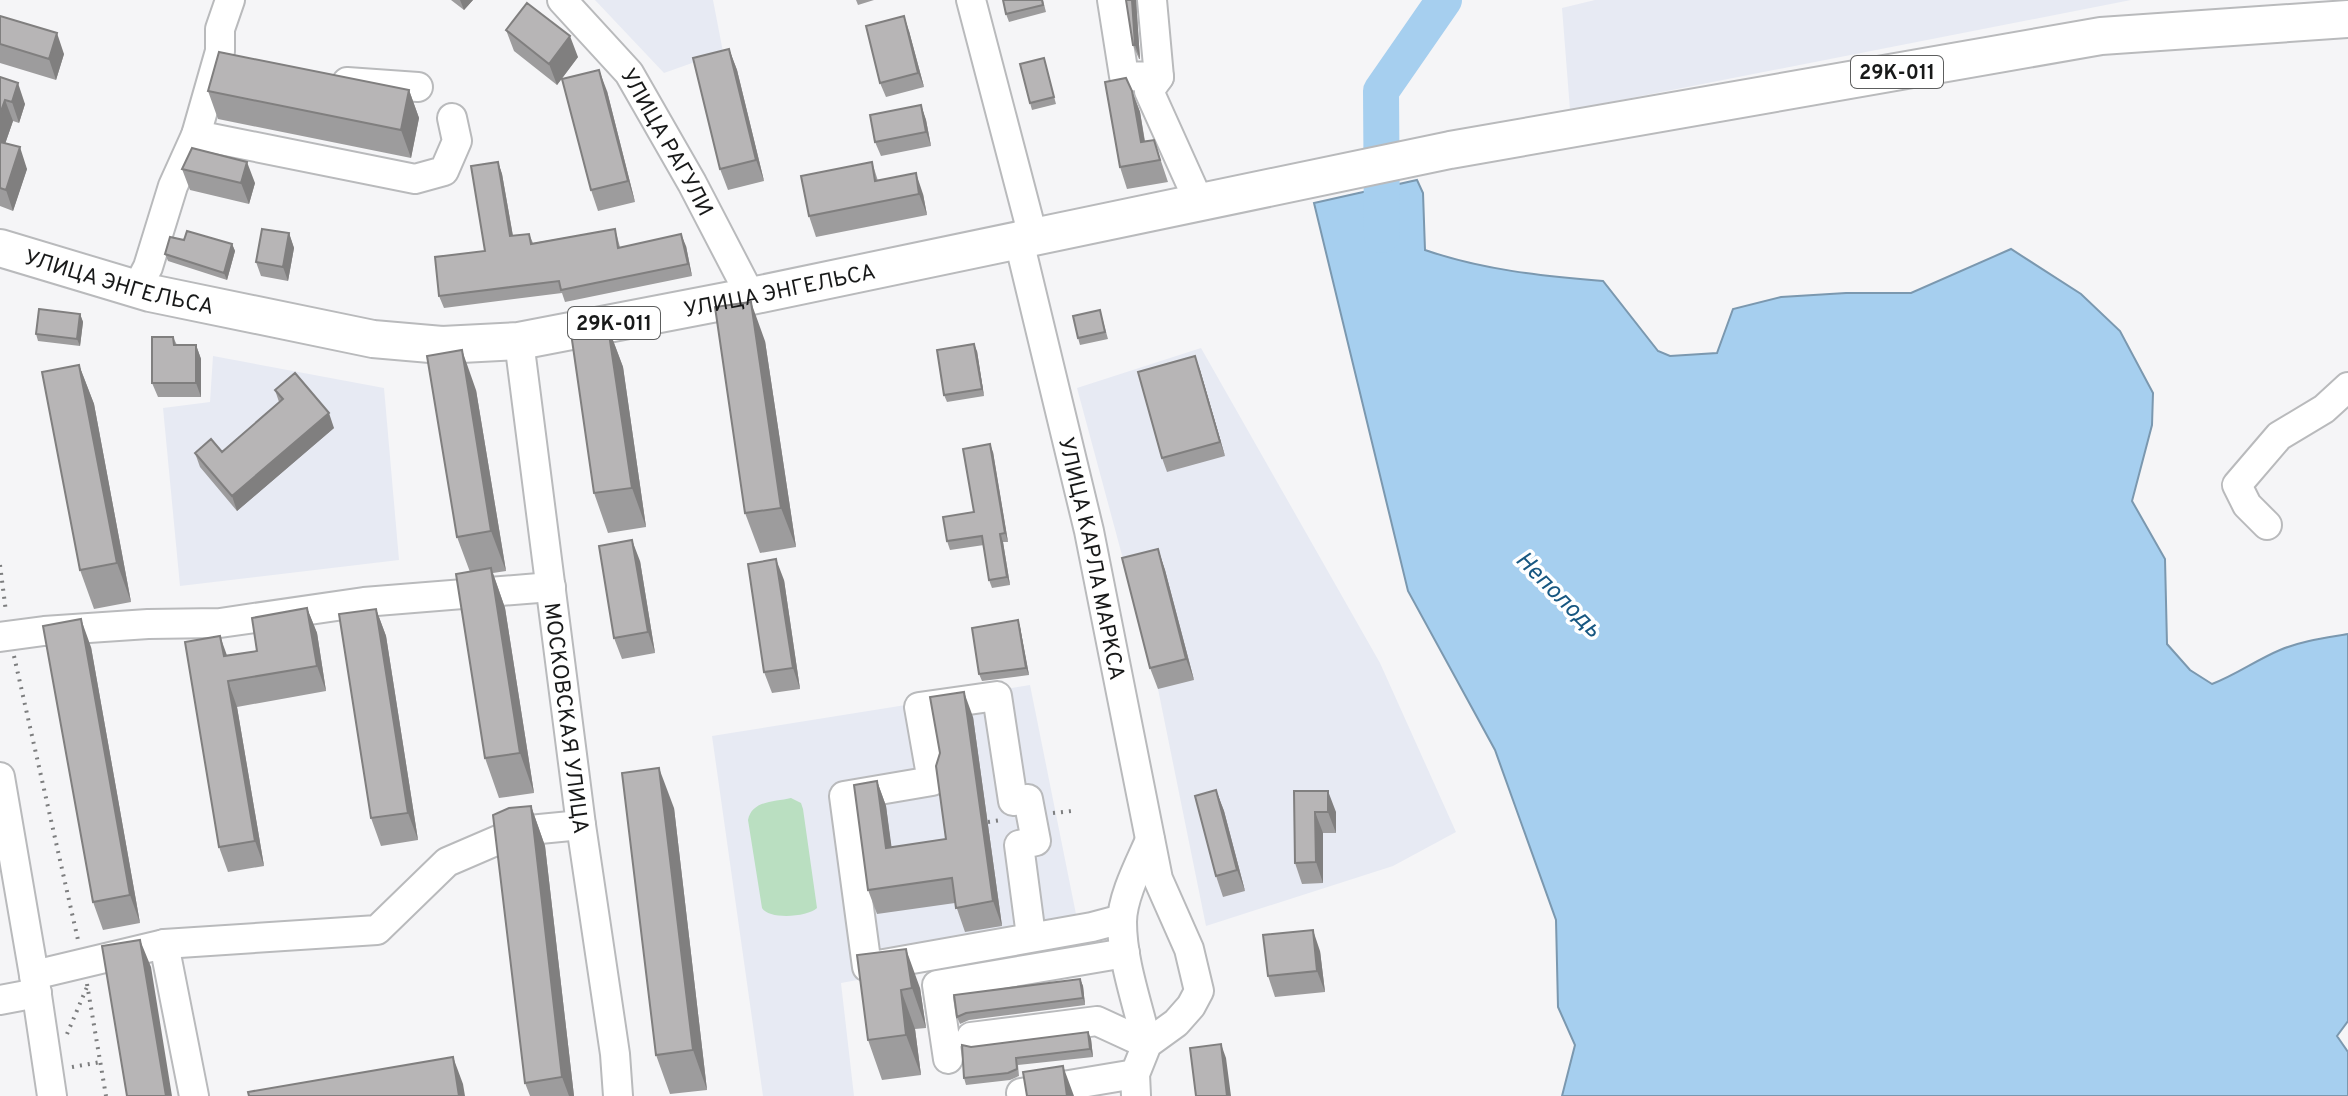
<svg xmlns="http://www.w3.org/2000/svg" width="2348" height="1096" font-family="Overpass,sans-serif">
<style>
.built{fill:#e7eaf3}
.green{fill:#badfc1}
.water{fill:#a6cfef;stroke:#7b98af;stroke-width:2}
.lines{fill:none;stroke-linecap:round;stroke-linejoin:round}
.river{stroke:#a6cfef;stroke-width:36}
.minor-casing{stroke:#b9babc;stroke-width:32}
.major-casing{stroke:#b9babc;stroke-width:40}
.path{stroke:#7d7e7f;stroke-width:4;stroke-dasharray:2 6;stroke-linecap:butt}
.minor{stroke:#fff;stroke-width:28}
.major{stroke:#fff;stroke-width:36}
.wall{fill:#9d9c9d}
.shaded-wall{fill:#807f7f}
.building{fill:#b7b5b6;stroke:#807f7f;stroke-width:2}
.labels{text-anchor:middle;stroke-width:7;stroke-linejoin:round;paint-order:stroke}
.shield{fill:#fff;stroke:#5d5e5e;stroke-width:2}
.shield-label{font-size:20px;font-weight:bold;fill:#181919}
.street-label{font-size:22px;fill:#181919;stroke:#fff}
.water-label{font-size:24px;font-style:italic;fill:#175781;stroke:#fff}
</style>
<rect width="100%" height="100%" fill="#f5f5f7"/>
<path class="built" d="M595 0H713L723 52 664 73Z
M1595 0H2131L1570 110 1562 8Z
M1201 348 1380 663 1456 832 1393 866 1206 926 1158 689 1077 388Z
M213 356 384 388 399 560 180 586 163 408 210 402Z
M1030 685 1081 939 841 983 854 1096H763L712 736Z"/>
<path class="green" d="M791 798 801 803 803 809 817 908C808 917 769 920 762 908L748 820C752 800 775 802 791 798Z"/>
<path class="water" d="M1417 180 1423 193 1425 250C1483 270 1542 276 1603 281L1658 351 1670 356 1717 353 1733 309 1781 297 1846 293H1911L2011 249 2081 294 2120 331 2153 393 2152 425 2132 501 2165 559 2167 644 2190 670 2212 684C2236 675 2256 660 2280 650 2301 641 2325 638 2348 634V1021L2337 1036 2348 1052V1096H1562L1575 1045 1558 1007 1556 920 1495 750 1408 591 1314 203Z"/>
<g class="lines">
<path class="river" d="M1382 235 1381 91 1444 0"/>
<g class="minor-casing">
<g id="minor">
<path id="s1" d="M562 0 629 73 692 183 746 287 737 299"/>
<path id="s2" d="M971 0 1030 225 1019 241 1089 531 1158 879 1189 949 1199 991 1191 1006 1176 1023 1147 1044 1135 1074 1136 1096"/>
<path d="M1112 0 1124 76 1159 77"/>
<path d="M1152 0 1159 77 1149 91 1195 193 1181 206"/>
<path d="M347 82 418 87"/>
<path d="M196 135 415 179 444 171 457 141 452 118"/>
<path d="M137 288 148 267 173 186 196 135 220 51V29L230 0"/>
<path id="s3" d="M519 341 581 825 615 1054 618 1096"/>
<path d="M2267 525 2247 505 2237 485 2279 436 2324 409 2348 387"/>
<path d="M0 637 44 631 148 624 220 623 364 602 551 587"/>
<path d="M0 777 34 975 52 1096"/>
<path d="M1031 936 1019 845 1036 841 1028 799 1013 801 997 696 919 707 932 781 844 796 867 967 1092 927 1122 919"/>
<path d="M164 944 194 1096"/>
<path d="M34 975 164 944 377 930 447 862 519 831 581 825"/>
<path d="M0 1000 37 993"/>
<path d="M971 1037 1097 1021 1147 1044"/>
<path d="M1147 1044C1138 1005 1122 962 1122 922 1122 897 1140 863 1150 840"/>
<path d="M948 1059 937 985 1125 953"/>
<path d="M1022 1096 1021 1093 1135 1074"/>
</g>
</g>
<g class="major-casing">
<g id="major">
<path id="s4" d="M0 248 150 293 373 339 442 345 519 341 737 299 1450 150 2101 36 2348 19"/>
</g>
</g>
<path class="path" d="M0 565 6 612
M14 656 78 940
M1053 813 1072 811
M988 822 1001 820
M87 984 106 1096
M67 1034 87 987
M72 1067 101 1062"/>
<use href="#minor" class="minor"/>
<use href="#major" class="major"/>
</g>
<path class="wall" d="M451 0H473L464 10Z
M856 0H874L858 5Z
M1043 0 1046 12 1009 22 1006 14Z
M1126 0H1136L1140 59H1139L1133 45Z
M0 16 64 54 56 80 0 63Z
M506 30 578 57 557 85 514 51Z
M909 31 924 87 886 97 880 83Z
M729 49 737 70 764 181 728 190 720 169Z
M1044 58 1056 104 1032 110 1030 103Z
M0 77 25 104 19 123 13 121 5 144 27 169 13 211 0 206Z
M409 90 419 118 411 158 218 119 208 91Z
M607 91 635 202 598 211 591 190Z
M1132 91 1140 112 1145 141 1154 140 1168 182 1127 189 1120 167Z
M921 105 926 120 931 146 881 156 875 142Z
M498 162 502 174 513 236 529 234 533 243 615 229 620 247 686 246 692 276 565 302 562 293 444 308 439 296 485 251Z
M872 162 878 181 923 194 927 215 816 237 809 216Z
M182 169 255 183 249 204 190 190Z
M289 233 294 248 288 281 261 276 256 262Z
M184 240 232 244 235 251 227 280 168 261 165 254Z
M1100 310 1108 339 1080 345 1078 338Z
M80 314 83 322 80 346 38 341 36 334Z
M608 327 623 367 646 527 608 533 594 493Z
M173 337 177 345H196L201 359V397H158L152 383Z
M765 341 796 547 760 553 745 513Z
M977 351 984 396 947 402 944 395Z
M79 365 94 404 131 602 94 609 80 570Z
M1200 370 1225 456 1167 472 1162 458Z
M275 390 334 428 237 511 200 467 195 453 222 452 279 402Z
M476 390 506 571 493 573 505 608 534 793 499 798 485 758 470 572 457 537Z
M993 452 1008 542H1003L1010 585 992 588 989 580 984 545 950 550 947 541 974 512Z
M1158 549 1165 570 1194 680 1158 689 1150 668Z
M640 561 655 653 622 659 614 638Z
M784 580 800 689 772 693 764 672Z
M307 608 317 633 326 691 237 707 264 866 228 872 219 847 227 656 257 651Z
M376 609 386 636 418 840 381 846 371 818Z
M1018 620 1020 627 1029 675 982 681 979 674Z
M91 647 140 923 103 930 93 902Z
M973 717 1002 926 965 932 955 903 877 914 868 890 877 781 886 806 891 847 946 839Z
M1216 790 1224 811 1245 891 1223 897 1216 876Z
M1294 791 1336 812V833H1323V883L1302 884 1295 863Z
M531 806 545 846 574 1096H530L525 1083Z
M674 808 707 1090 670 1094 656 1055Z
M1320 951 1325 992 1275 997 1268 976Z
M857 955 920 988 926 1028 915 1029 921 1075 882 1080 868 1040Z
M1080 979 1083 986 1085 1005 969 1020 960 1024 957 1017 954 995Z
M1088 1032 1091 1039 1093 1057 1018 1065 1019 1076 1010 1080 966 1085 964 1078 971 1047Z"/>
<path class="shaded-wall" d="M460 0H473L464 10Z
M1132 0H1136L1140 59 1135 45Z
M904 16 909 31 924 87 918 73Z
M57 33 64 54 56 80 49 59Z
M570 36 578 57 557 85 549 64Z
M729 49 737 70 764 181 756 160Z
M599 70 607 91 635 202 628 181Z
M18 83 25 104 19 123 12 102Z
M409 90 419 118 411 158 401 130Z
M1132 91 1140 112 1148 163 1141 142Z
M5 100 13 121 5 144 0 150V114Z
M921 105 926 120 931 146 926 132Z
M20 147 27 169 13 211 6 190Z
M247 162 255 183 249 204 241 183Z
M498 162 502 174 515 248 510 236Z
M916 173 923 194 927 215 919 194Z
M289 233 294 248 288 281 283 267Z
M681 234 686 246 692 276 688 264Z
M232 244 235 251 227 280 224 273Z
M751 302 765 341 796 547 781 508Z
M80 314 83 322 80 346 77 339Z
M608 327 623 367 646 527 632 488Z
M974 344 977 351 984 396 982 389Z
M196 345 201 359V397L196 383Z
M462 350 476 390 506 571 491 531Z
M1195 356 1200 370 1225 456 1220 442Z
M79 365 94 404 131 602 117 563Z
M329 413 334 428 237 511 232 496Z
M990 444 993 452 1008 542 1005 533Z
M1000 534 1003 542 1010 585 1007 577Z
M632 540 640 561 655 653 648 632Z
M1158 549 1165 570 1194 680 1186 659Z
M776 559 784 580 800 689 793 668Z
M491 568 505 608 534 793 520 753Z
M307 608 317 633 326 691 317 666Z
M376 609 386 636 418 840 408 813Z
M81 619 91 647 140 923 130 895Z
M1018 620 1020 627 1029 675 1026 668Z
M220 636 229 661 233 682 224 656Z
M228 681 237 707 264 866 255 841Z
M964 692 973 717 1002 926 993 901Z
M659 768 674 808 707 1090 693 1050Z
M877 781 886 806 895 872 886 848Z
M1216 790 1224 811 1245 891 1237 870Z
M1328 791 1336 812V833L1328 812Z
M531 806 545 846 574 1096H569L562 1077Z
M1315 812 1323 833V883L1316 862Z
M1313 930 1320 951 1325 992 1317 971Z
M140 940 151 967 172 1096H166Z
M906 949 920 988 926 1028 912 988Z
M1080 979 1083 986 1085 1005 1083 998Z
M901 990 915 1029 921 1075 906 1035Z
M1088 1032 1091 1039 1093 1057 1090 1049Z
M1221 1044 1226 1058 1231 1096H1227Z
M453 1057 463 1084 465 1096H459Z
M1063 1066 1074 1096H1067Z"/>
<path class="building" d="M1003 0H1042L1043 5 1006 14Z
M1126 0H1132L1135 45H1133Z
M527 3 570 36 549 64 506 30Z
M0 16 57 33 49 59 0 44Z
M904 16 918 73 880 83 866 26Z
M729 49 756 160 720 169 693 58Z
M219 52 409 90 401 130 208 91Z
M1044 58 1054 97 1030 103 1020 64Z
M599 70 628 181 591 190 562 79Z
M0 77 18 83 12 102 5 100 0 114Z
M1126 78 1132 91 1141 142 1154 140 1160 160 1120 167 1105 82Z
M921 105 926 132 875 142 870 115Z
M0 142 20 147 6 190 0 188Z
M192 148 247 162 241 183 182 169Z
M498 162 510 236 529 234 531 244 615 229 618 248 681 234 688 264 561 290 559 281 439 296 435 257 485 251 471 166Z
M872 162 875 181 916 173 919 194 809 216 801 176Z
M262 229 289 233 283 267 256 262Z
M187 231 232 244 224 273 165 254 170 237 184 240Z
M751 302 781 508 745 513 715 307Z
M39 309 80 314 77 339 36 334Z
M1100 310 1105 332 1078 338 1073 316Z
M608 327 632 488 594 493 571 333Z
M152 337H173L174 345H196V383H152Z
M974 344 982 389 944 395 937 350Z
M462 350 491 531 457 537 427 356Z
M1195 356 1220 442 1162 458 1138 372Z
M79 365 117 563 80 570 42 372Z
M295 373 329 413 232 496 195 453 211 439 222 452 283 399 275 390Z
M990 444 1005 533 1000 534 1007 577 989 580 982 536 947 541 943 517 974 512 963 449Z
M632 540 648 632 614 638 599 546Z
M1158 549 1186 659 1150 668 1122 558Z
M776 559 793 668 764 672 748 564Z
M491 568 520 753 485 758 456 574Z
M307 608 317 666 228 681 255 841 219 847 185 642 220 636 224 656 257 651 252 618Z
M376 609 408 813 371 818 339 614Z
M81 619 130 895 93 902 43 626Z
M1018 620 1026 668 979 674 972 628Z
M964 692 993 901 956 908 952 878 868 890 854 785 877 781 886 848 946 839 936 766 940 753 930 697Z
M659 768 693 1050 656 1055 622 773Z
M1216 790 1237 870 1216 876 1195 796Z
M1294 791H1328V812H1315L1316 862 1295 863Z
M531 806 562 1077 525 1083 493 815 509 808Z
M1313 930 1317 971 1268 976 1263 935Z
M140 940 166 1096H127L102 946Z
M906 949 912 988 901 990 906 1035 868 1040 857 955Z
M1080 979 1083 998 966 1013 957 1017 954 995Z
M1088 1032 1090 1049 1016 1058 1017 1069 1008 1073 964 1078 962 1045 971 1047Z
M1221 1044 1227 1096H1196L1190 1048Z
M453 1057 459 1096H249L248 1092Z
M1063 1066 1067 1096H1027L1023 1072Z"/>
<g class="labels">
<g class="shield">
<rect x="1851" y="56" width="92" height="32" rx="6"/>
<rect x="568" y="307" width="92" height="32" rx="6"/>
</g>
<g class="shield-label">
<text x="1897" y="79">29К-011</text>
<text x="614" y="330">29К-011</text>
</g>
<g class="street-label">
<text dy="8" stroke="none"><textPath href="#s1" startOffset="178">УЛИЦА РАГУЛИ</textPath></text>
<text dy="8" stroke="none"><textPath href="#s4" startOffset="124">УЛИЦА ЭНГЕЛЬСА</textPath></text>
<text dy="8" stroke="none"><textPath href="#s4" startOffset="796">УЛИЦА ЭНГЕЛЬСА</textPath></text>
<text dy="8" stroke="none"><textPath href="#s2" startOffset="578">УЛИЦА КАРЛА МАРКСА</textPath></text>
<text dy="8" stroke="none"><textPath href="#s3" startOffset="380">МОСКОВСКАЯ УЛИЦА</textPath></text>
</g>
<g class="water-label">
<text transform="translate(1559 594) rotate(45)" y="8">Неполодь</text>
</g>
</g>
</svg>
